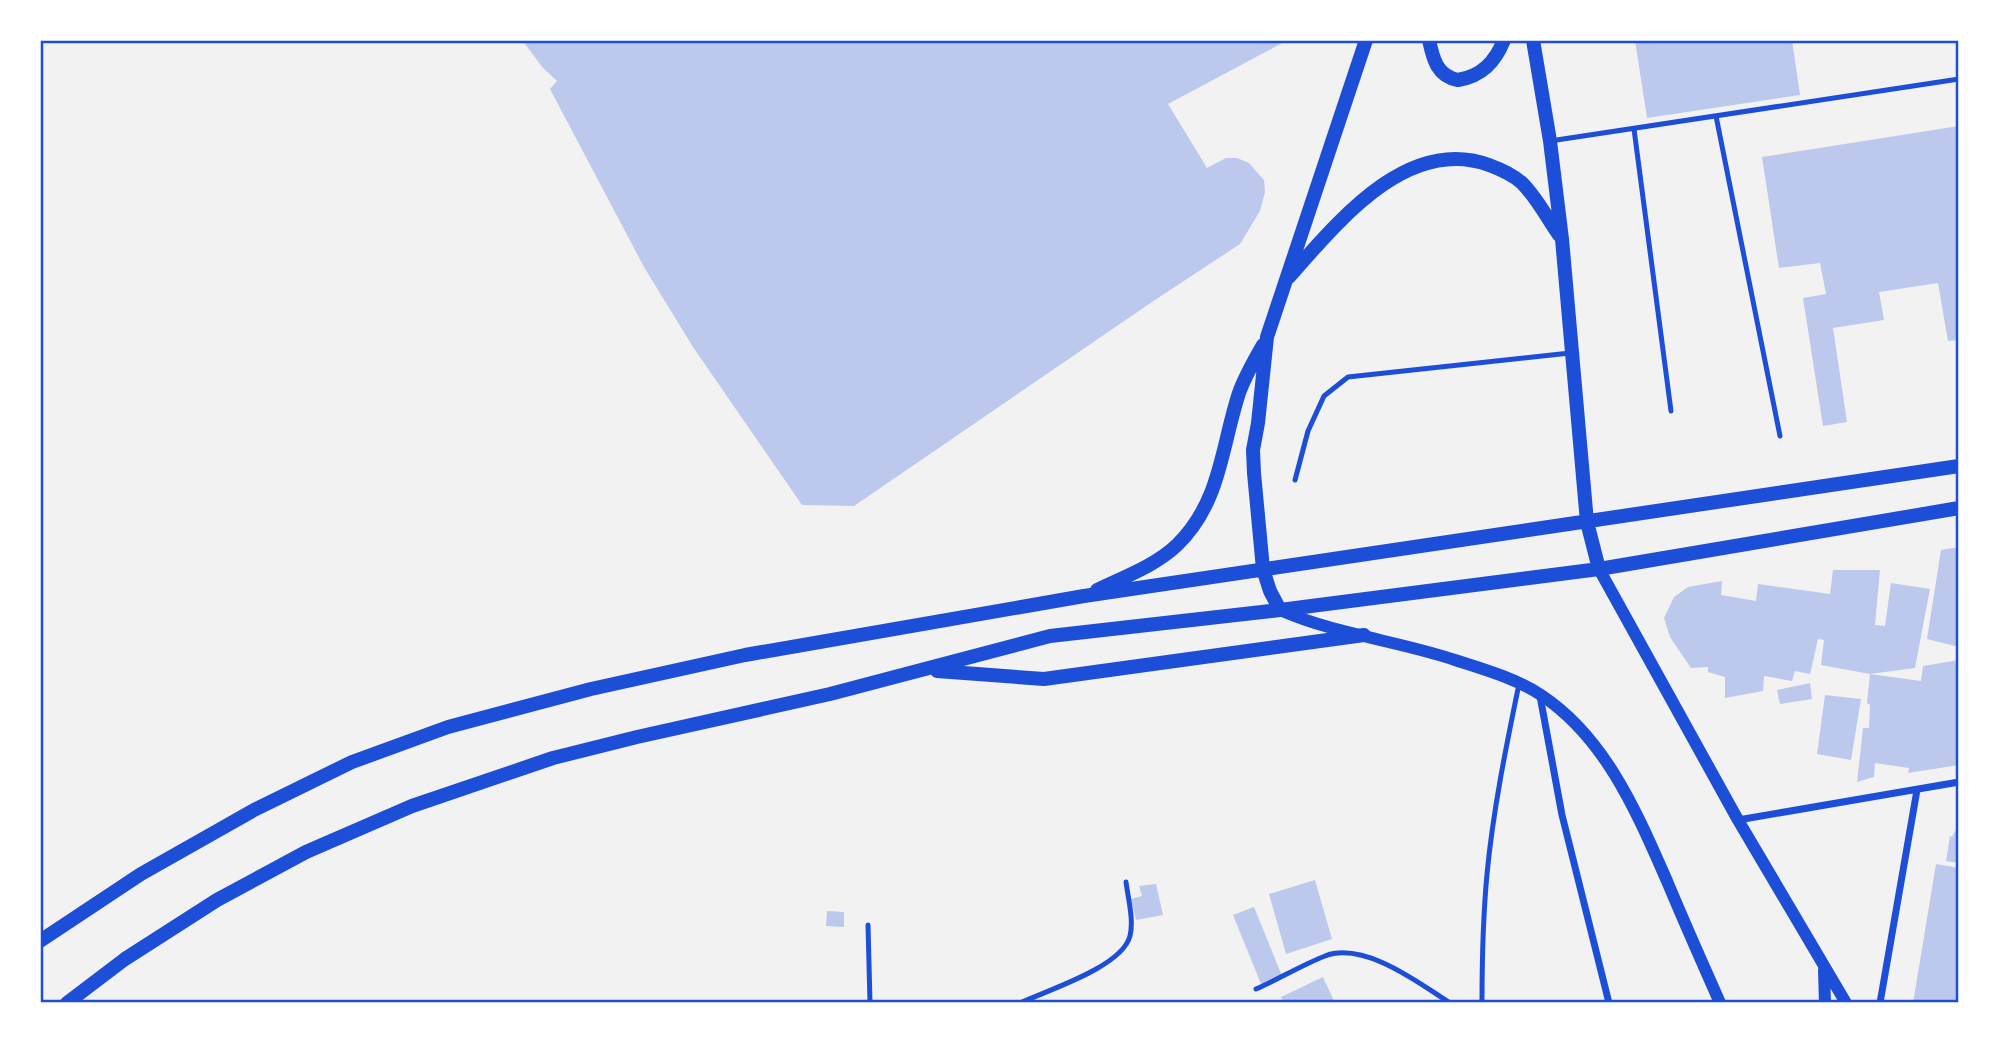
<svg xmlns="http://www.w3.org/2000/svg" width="1999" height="1043" font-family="Karla,sans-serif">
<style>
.building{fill:#bdc9ec}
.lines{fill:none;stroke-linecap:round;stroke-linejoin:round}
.service{stroke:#1d4ed8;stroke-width:5}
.minor{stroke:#1d4ed8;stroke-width:7}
.tertiary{stroke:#1d4ed8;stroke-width:12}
.secondary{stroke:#1d4ed8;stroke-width:14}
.neatline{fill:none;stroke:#1d4ed8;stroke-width:2.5}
</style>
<rect width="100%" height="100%" fill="#f2f2f2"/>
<path class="building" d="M522 40H1288L1168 104 1207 168 1226 158H1237L1249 163 1264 180 1265 192 1260 211 1240 244 1152 302 854 506 802 505 693 347 644 267 550 89 557 81 543 68Z
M1635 40H1792L1800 95 1647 118Z
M1959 126V340L1948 341 1938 283 1879 292 1884 320 1833 328 1847 422 1823 426 1803 298 1826 294 1820 263 1779 268 1762 157Z
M1959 547V647L1927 639 1941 550Z
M1833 570H1880L1875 625 1885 626 1891 583 1930 589 1915 668 1870 674 1821 665 1824 640 1818 639 1810 674 1795 671 1792 681 1764 676 1763 691 1725 698V677L1708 672V667L1691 668 1670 637 1664 618 1674 597 1688 587 1722 581 1721 595 1756 601 1758 584 1830 594Z
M1959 660V765L1908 773 1909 768 1875 763 1874 777 1857 782 1863 728H1869L1870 705 1867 703 1870 674 1921 681 1923 666Z
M1810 683 1812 699 1780 704 1777 690Z
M1825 695 1861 699 1851 760 1817 754Z
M1959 824V863L1946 861 1950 836 1952 837Z
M1936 864 1959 868V1003H1913Z
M1315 880 1332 939 1286 954 1269 894Z
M1156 884 1163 915 1136 920 1131 899 1142 896 1139 886Z
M1254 907 1282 976 1261 984 1233 915Z
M827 911 844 912V927L826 926Z
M1323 977 1335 1003H1284L1281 997Z"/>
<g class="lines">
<path class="service" d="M1716 116 1780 436
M1634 129 1671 411
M1550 141 1959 79
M1295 480 1308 431 1324 396 1348 377 1570 353
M868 925 870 1003
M1256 989C1279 979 1302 965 1325 956 1364 941 1419 983 1450 1003
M1020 1003C1048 990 1122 967 1130 936 1134 920 1128 898 1126 882
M1482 1003C1482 960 1483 917 1487 874 1493 811 1506 747 1519 684"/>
<path class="minor" d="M1540 696 1562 815 1609 1003
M1738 820 1959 782
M1880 1003 1917 790"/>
<path class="tertiary" d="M1599 569 1738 820 1846 1003
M1280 610C1337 635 1400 641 1458 661 1486 670 1517 679 1541 695 1606 738 1637 813 1667 881 1684 922 1702 962 1720 1003
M1824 970 1825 1003"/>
<path class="secondary" d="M1429 40C1433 59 1437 76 1458 80 1482 76 1495 62 1504 40
M1533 40 1550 141 1562 239 1587 522 1599 569
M1289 277C1337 223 1407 135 1489 165 1500 169 1513 175 1522 183 1537 198 1547 218 1559 235
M1097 590C1124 577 1155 566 1177 545 1221 502 1221 448 1239 393 1245 376 1254 361 1263 345
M1280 610 1270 591 1263 569 1254 473 1253 450 1258 423 1267 337 1366 40
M937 671 1044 679 1364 635
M40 941 141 874 254 810 352 762 448 727 591 689 745 655 1084 596 1959 466
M67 1003 125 959 217 900 306 852 412 806 553 758 637 737 830 694 1050 636 1280 610 1599 569 1959 508"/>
</g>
<rect width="1999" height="1043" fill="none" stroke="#ffffff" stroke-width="84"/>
<rect x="42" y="42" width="1915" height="959" class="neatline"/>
</svg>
